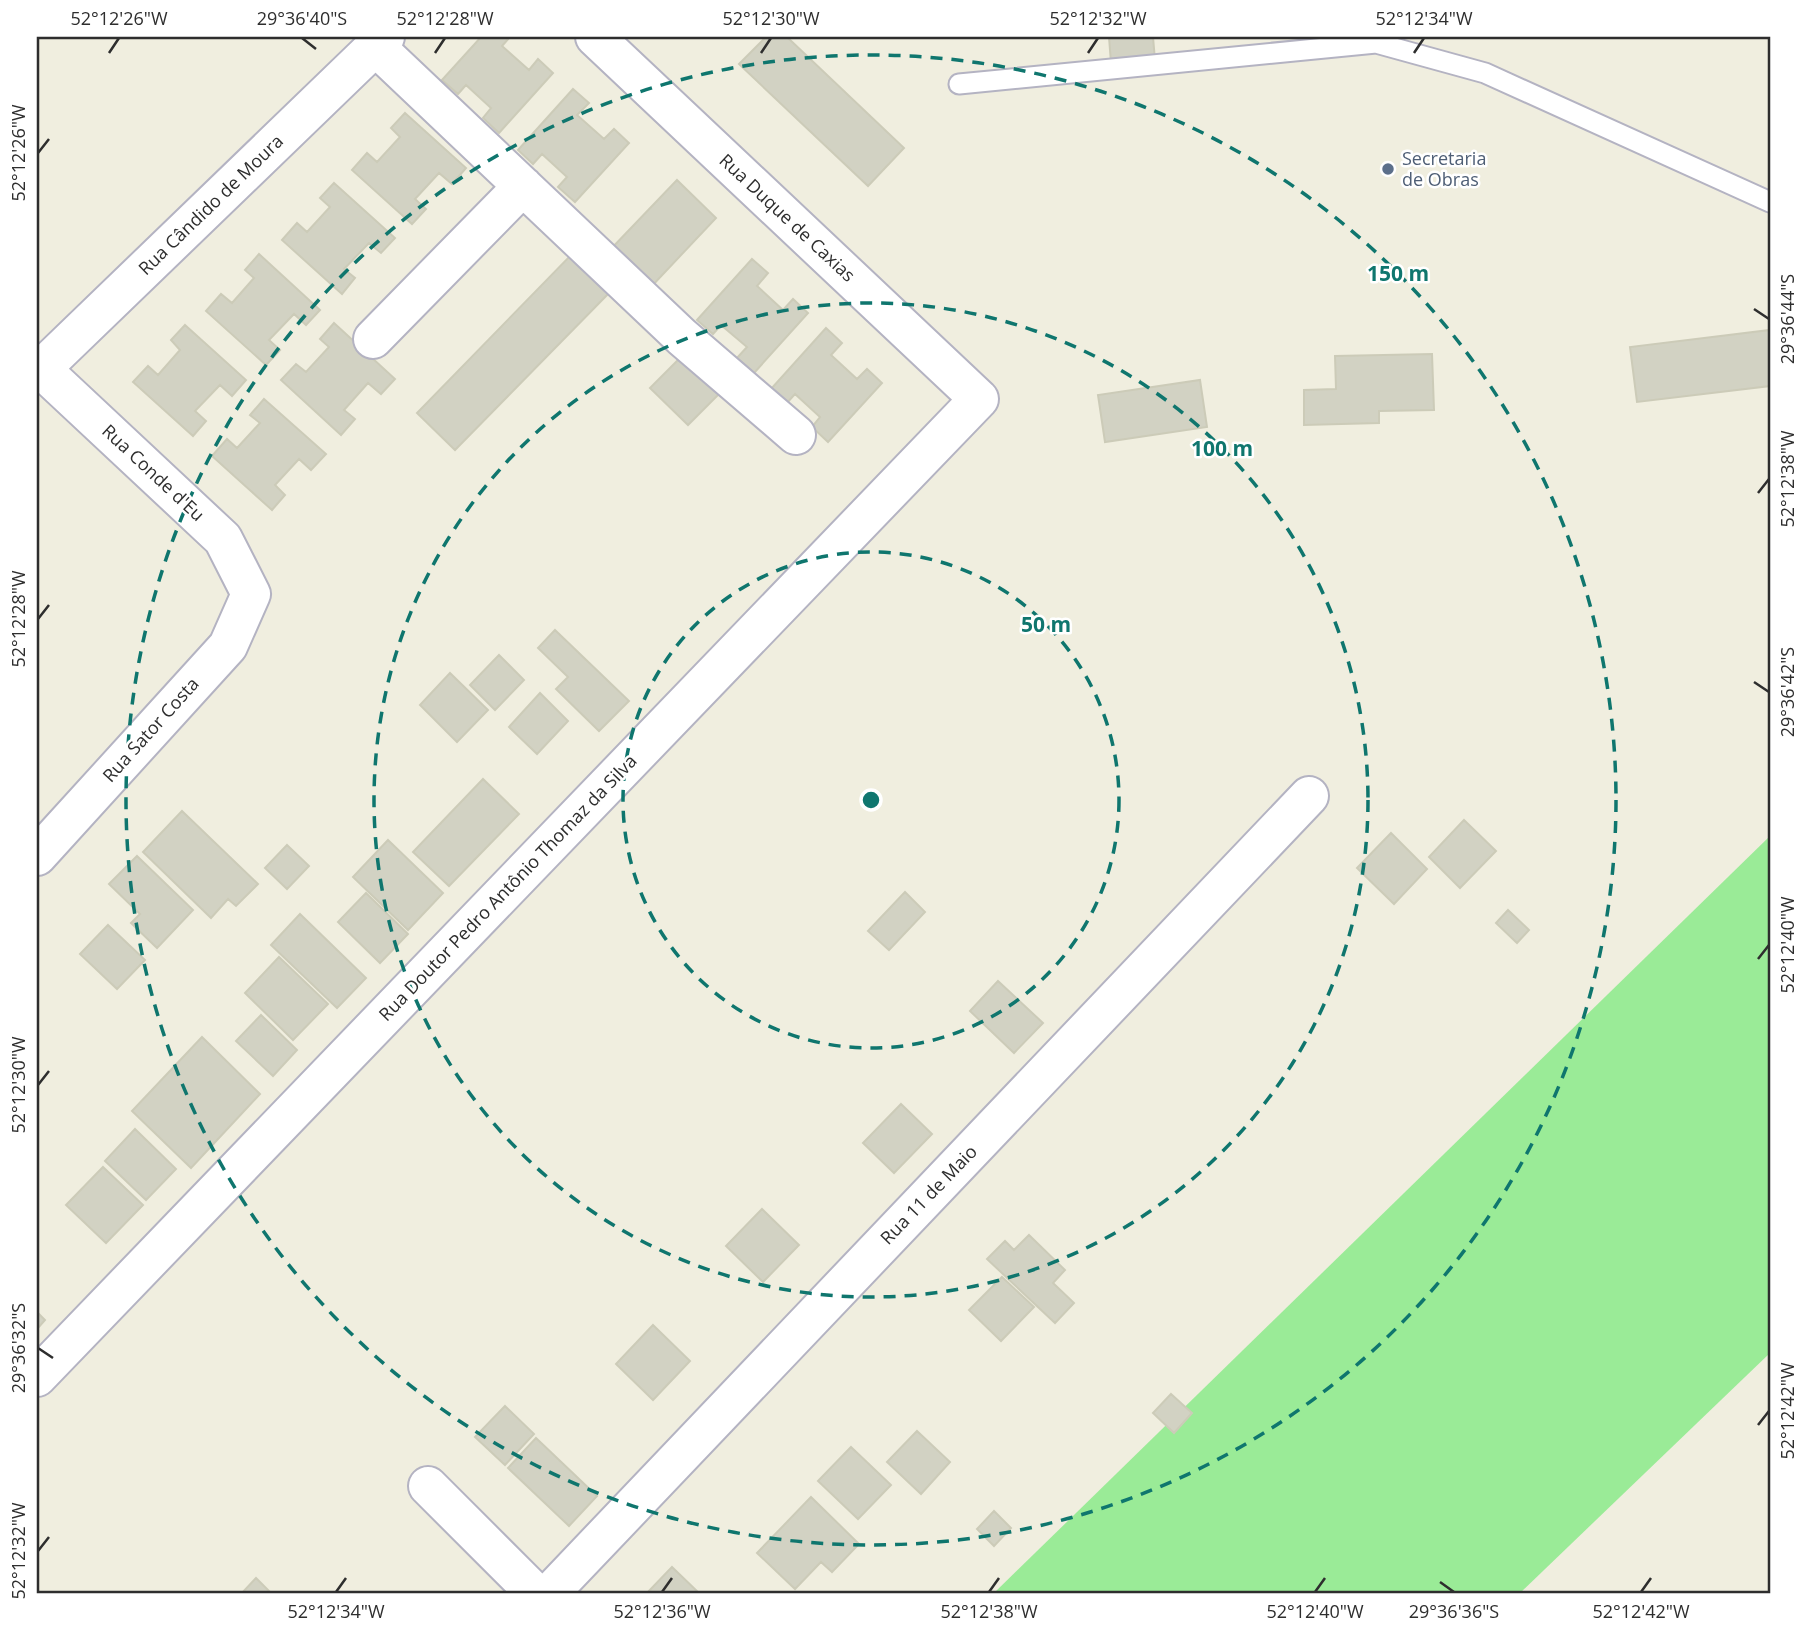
<svg xmlns="http://www.w3.org/2000/svg" width="1807" height="1631" font-family="'Open Sans',sans-serif">
<style>
.green{fill:#9aeb97}
.building{fill:#d2d2c3;stroke:#cccbb8;stroke-width:2}
.lines{fill:none;stroke-linecap:round;stroke-linejoin:round}
.service-casing{stroke:#b4b3c2;stroke-width:23}
.minor-casing{stroke:#b4b3c2;stroke-width:42}
.service{stroke:#fff;stroke-width:19}
.minor{stroke:#fff;stroke-width:38}
.ticks{fill:none;stroke:#2e2e2e;stroke-width:2.5}
.ring{fill:none;stroke:#0f766e;stroke-width:3.5;stroke-dasharray:12 9}
.service-dot{fill:#5c6f8a;stroke:#fff;stroke-width:2.5}
.labels{text-anchor:middle;stroke-width:5;stroke-linejoin:round;paint-order:stroke}
.service-label{font-size:18px;fill:#4e5e75;stroke:#fff;text-anchor:start}
.street-label{font-size:18px;fill:#2e2e2e;stroke:#fff}
.centre{fill:#0f766e;stroke:#fff;stroke-width:3.5}
.ring-label{font-size:21px;text-anchor:middle;font-weight:bold;fill:#0f766e;stroke:#fff;stroke-width:5;stroke-linejoin:round;paint-order:stroke}
.neatline{fill:none;stroke:#2e2e2e;stroke-width:2.5}
.ticks-label{font-size:18px;text-anchor:middle;fill:#2e2e2e}
</style>
<rect width="100%" height="100%" fill="#f0eedf"/>
<path class="green" d="M1770 836V1353L1519 1594H993Z"/>
<path class="building" d="M481 37H510L502 46 529 70 538 59 553 73 499 133 483 118 491 108 466 85 458 94 442 80Z
M766 37H787L904 148 868 186 739 64Z
M1109 37H1153L1155 60 1111 63Z
M573 89 589 103 577 115 604 139 614 129 629 143 575 202 558 187 567 177 542 154 533 164 518 150Z
M405 113 466 168 452 184 439 173 415 199 426 209 412 224 352 170 367 153 377 162 400 137 391 128Z
M677 180 716 218 649 289 608 252Z
M334 183 395 238 381 253 369 243 344 269 355 278 342 294 282 240 297 223 307 232 330 207 320 198Z
M574 252 613 289 455 450 417 413Z
M259 254 320 310 306 325 294 314 269 340 280 350 266 365 206 311 221 294 232 303 254 278 245 270Z
M752 259 768 273 757 286 783 310 793 299 808 313 754 373 737 358 747 347 721 325 713 334 697 320Z
M334 323 395 379 381 394 368 383 344 410 355 419 341 435 281 380 296 364 306 372 329 347 320 339Z
M185 325 246 380 232 396 220 385 195 411 206 421 193 436 133 382 148 366 158 375 180 350 171 340Z
M826 328 842 343 831 355 857 379 867 369 882 383 828 442 812 427 820 417 795 394 786 404 771 389Z
M1770 330V386L1637 402 1630 347Z
M1432 354 1434 410 1379 411V423L1304 425V390L1336 389 1335 356Z
M683 355 720 393 688 425 650 388Z
M1200 380 1207 427 1105 442 1098 395Z
M264 399 326 454 311 470 299 459 275 485 285 495 272 510 212 456 227 439 237 448 260 423 250 415Z
M555 630 629 701 599 731 556 689 568 677 538 648Z
M499 655 524 680 495 710 470 685Z
M450 673 488 710 457 742 420 705Z
M540 693 568 721 537 754 509 727Z
M483 779 519 814 449 886 413 852Z
M182 811 258 884 236 906 228 899 211 918 143 852Z
M1464 820 1496 851 1460 888 1429 857Z
M1391 833 1427 869 1394 904 1357 868Z
M388 840 443 893 408 930 353 877Z
M287 845 309 866 287 889 265 868Z
M137 856 193 910 157 948 131 923 140 914 109 884Z
M905 892 925 912 889 950 868 931Z
M366 893 408 934 380 963 338 922Z
M1508 910 1529 930 1517 943 1496 923Z
M300 914 366 978 337 1008 271 945Z
M108 925 145 960 117 989 80 954Z
M279 957 328 1004 293 1040 245 993Z
M998 981 1043 1023 1014 1053 970 1011Z
M261 1015 297 1050 273 1076 236 1041Z
M202 1037 260 1094 191 1168 132 1111Z
M901 1104 932 1134 894 1173 863 1143Z
M135 1129 176 1169 146 1200 105 1161Z
M103 1167 143 1205 106 1243 66 1205Z
M762 1209 799 1245 763 1282 726 1246Z
M1029 1235 1065 1270 1053 1283 1074 1303 1055 1323 987 1259 1005 1241 1014 1250Z
M1002 1277 1034 1307 1001 1341 969 1310Z
M37 1312 45 1320 37 1329Z
M653 1325 690 1361 653 1400 616 1364Z
M1171 1394 1192 1413 1174 1433 1153 1413Z
M505 1406 534 1434 505 1465 475 1437Z
M917 1431 950 1462 921 1494 887 1462Z
M536 1438 597 1496 569 1526 508 1468Z
M851 1447 891 1485 858 1519 818 1481Z
M811 1497 859 1544 832 1572 821 1562 795 1589 757 1553Z
M994 1511 1011 1528 994 1546 977 1529Z
M672 1567 700 1594H646Z
M256 1578 272 1594H241Z"/>
<g class="lines">
<g class="service-casing">
<path id="service" d="M959 84 1376 43 1485 73 1770 202"/>
</g>
<g class="minor-casing">
<path id="minor" d="M375 46 682 337 796 435
M373 339 523 186
M37 365 223 539 251 594 228 646 37 856
M37 373 385 37
M37 1377 979 399 595 37
M428 1486 536 1594
M549 1594 1309 796"/>
</g>
<use href="#service" class="service"/>
<use href="#minor" class="minor"/>
</g>
<path class="ticks" d="M302 38 316 49M109 53 119 38M435 53 445 38M761 53 771 38M1088 53 1098 38M1414 53 1424 38M38 153 49 139M1754 309 1769 319M1758 493 1769 479M38 619 49 605M1754 682 1769 692M1758 959 1769 945M38 1085 49 1071M38 1348 53 1358M1758 1425 1769 1411M38 1551 49 1537M1440 1582 1454 1592M336 1592 346 1578M662 1592 672 1578M989 1592 999 1578M1315 1592 1325 1578M1641 1592 1651 1578"/>
<g class="ring">
<circle cx="871" cy="800" r="248"/>
<circle cx="871" cy="800" r="497"/>
<circle cx="871" cy="800" r="745"/>
</g>
<circle class="service-dot" cx="1388" cy="169" r="7"/>
<g class="labels">
<g class="service-label">
<text x="1402" y="165">Secretaria<tspan x="1402" dy="21">de Obras</tspan></text>
</g>
<g class="street-label">
<text transform="translate(211 205) rotate(-44)" y="6">Rua Cândido de Moura</text>
<text transform="translate(787 218) rotate(43)" y="6">Rua Duque de Caxias</text>
<text transform="translate(153 473) rotate(43)" y="6">Rua Conde d'Eu</text>
<text transform="translate(151 730) rotate(-48)" y="6">Rua Sator Costa</text>
<text transform="translate(508 888) rotate(-46)" y="6">Rua Doutor Pedro Antônio Thomaz da Silva</text>
<text transform="translate(929 1195) rotate(-46)" y="6">Rua 11 de Maio</text>
</g>
</g>
<circle cx="871" cy="800" r="10" class="centre"/>
<g class="ring-label">
<text x="1398" y="281">150 m</text>
<text x="1222" y="456">100 m</text>
<text x="1046" y="632">50 m</text>
</g>
<rect width="1807" height="1631" fill="none" stroke="#ffffff" stroke-width="77"/>
<rect x="38" y="38" width="1731" height="1554" class="neatline"/>
<g class="ticks-label">
<text x="119" y="25">52°12'26"W</text>
<text x="302" y="25">29°36'40"S</text>
<text x="445" y="25">52°12'28"W</text>
<text x="771" y="25">52°12'30"W</text>
<text x="1098" y="25">52°12'32"W</text>
<text x="1424" y="25">52°12'34"W</text>
<text transform="translate(19 153) rotate(-90)" y="6">52°12'26"W</text>
<text transform="translate(1788 319) rotate(-90)" y="6">29°36'44"S</text>
<text transform="translate(1788 479) rotate(-90)" y="6">52°12'38"W</text>
<text transform="translate(19 619) rotate(-90)" y="6">52°12'28"W</text>
<text transform="translate(1788 692) rotate(-90)" y="6">29°36'42"S</text>
<text transform="translate(1788 945) rotate(-90)" y="6">52°12'40"W</text>
<text transform="translate(19 1085) rotate(-90)" y="6">52°12'30"W</text>
<text transform="translate(19 1348) rotate(-90)" y="6">29°36'32"S</text>
<text transform="translate(1788 1411) rotate(-90)" y="6">52°12'42"W</text>
<text transform="translate(19 1551) rotate(-90)" y="6">52°12'32"W</text>
<text x="336" y="1618">52°12'34"W</text>
<text x="662" y="1618">52°12'36"W</text>
<text x="989" y="1618">52°12'38"W</text>
<text x="1315" y="1618">52°12'40"W</text>
<text x="1454" y="1618">29°36'36"S</text>
<text x="1641" y="1618">52°12'42"W</text>
</g>
</svg>
